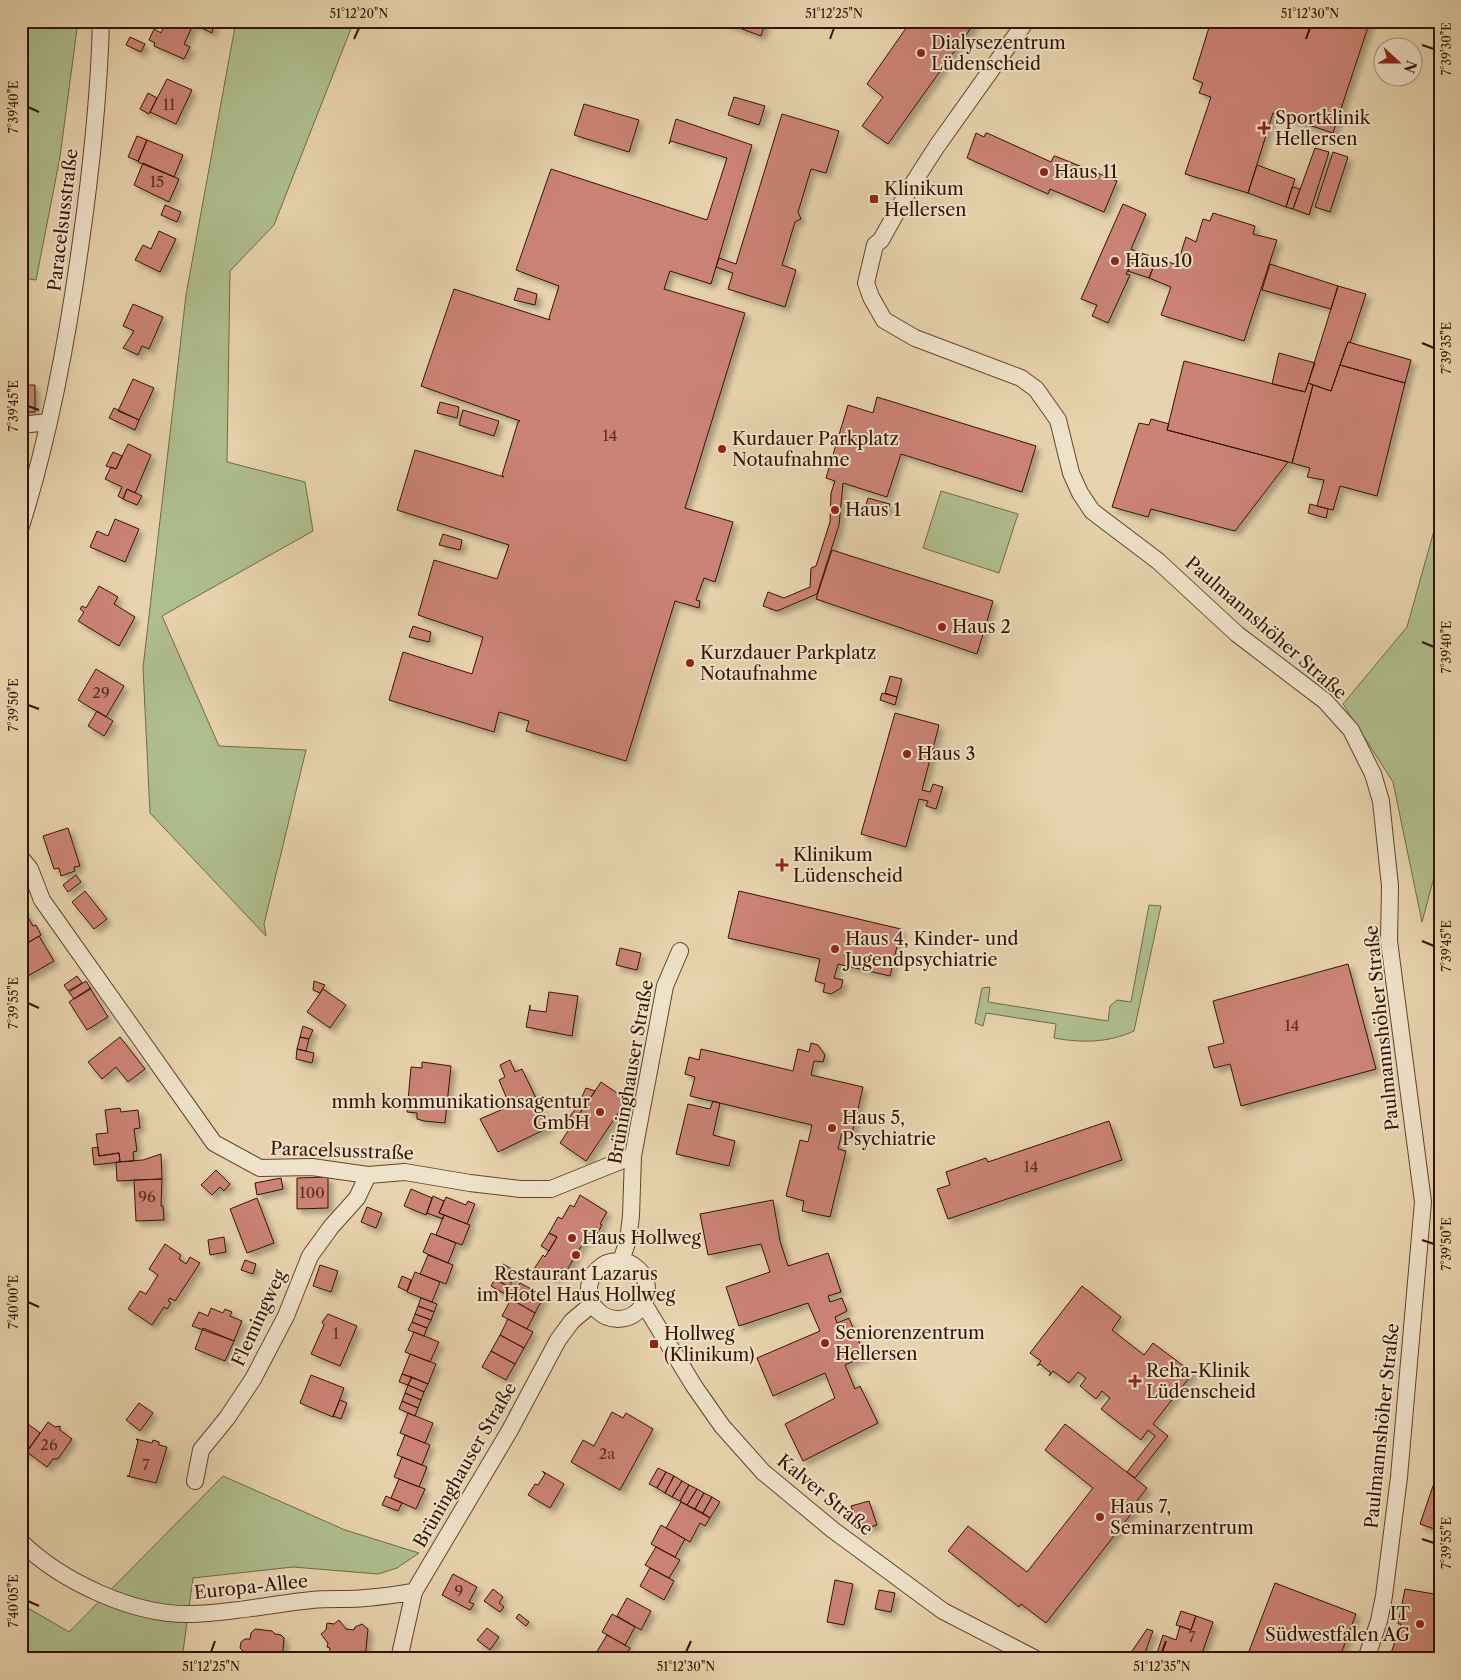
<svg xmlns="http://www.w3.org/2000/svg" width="1461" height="1680" font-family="'Libre Caslon Text',serif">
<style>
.green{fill:#afbe8f;stroke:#726948}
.building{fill:#cb8376;stroke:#351402;filter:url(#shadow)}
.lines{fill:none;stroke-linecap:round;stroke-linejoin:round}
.minor-casing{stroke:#62442d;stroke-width:18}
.minor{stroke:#efe2ca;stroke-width:16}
.ticks{fill:none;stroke:#351402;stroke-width:2}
.poi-dot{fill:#8f2418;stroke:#efe2ca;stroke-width:2}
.labels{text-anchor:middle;stroke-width:4;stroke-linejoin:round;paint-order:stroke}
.number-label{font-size:15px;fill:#5a301f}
.poi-label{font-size:18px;fill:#351402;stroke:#efe2ca;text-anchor:start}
.street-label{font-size:18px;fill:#351402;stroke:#efe2ca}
.neatline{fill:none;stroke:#351402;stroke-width:2}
.ticks-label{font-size:12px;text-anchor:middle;fill:#351402}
</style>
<defs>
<filter id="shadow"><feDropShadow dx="4.5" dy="4.5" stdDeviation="2.5" flood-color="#0004"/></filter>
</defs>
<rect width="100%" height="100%" fill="#e7d3ad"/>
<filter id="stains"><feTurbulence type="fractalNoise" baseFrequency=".004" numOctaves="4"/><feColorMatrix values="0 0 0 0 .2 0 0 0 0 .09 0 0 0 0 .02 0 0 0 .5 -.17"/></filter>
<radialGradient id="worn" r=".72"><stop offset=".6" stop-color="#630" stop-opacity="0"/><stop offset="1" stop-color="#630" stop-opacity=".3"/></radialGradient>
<path class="green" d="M21 21H78L60 157 36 280 21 278Z
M236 21H354L274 225 230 271 227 462 305 482 313 531 162 616 219 746 306 750 264 924 266 936 150 813 143 668 186 295Z
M941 491 1018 514 999 573 923 548Z
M1440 509V855L1422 922 1393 782 1343 704 1407 627Z
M1149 905 1161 906 1134 1031C1108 1043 1082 1043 1054 1038L1056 1024 986 1013 983 1026 975 1023 982 988 990 987 988 1002 1108 1021 1110 1006 1117 1000 1131 1002Z
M223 1476 345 1530 419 1553 397 1568 378 1574 293 1567 193 1578 182 1659H21V1604L69 1632Z"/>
<path class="building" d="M166 21 194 23 184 44 190 47 184 59 154 46 155 43 149 40 154 29 161 33Z
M195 21H214L212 33 193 24Z
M721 21H766L761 36Z
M911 21H976L888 144 862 126 883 97 867 84Z
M1211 21H1370L1333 133 1273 113 1248 193 1185 174 1211 97 1199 93 1203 83 1193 79Z
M130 37 145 44 141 52 126 45Z
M167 79 192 90 176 124 150 112Z
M148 93 157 98 149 114 140 109Z
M734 97 765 106 759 125 728 115Z
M584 104 639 120 629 152 574 135Z
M782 114 839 131 826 173 811 169 798 212 801 219 795 222 782 265 796 270 785 307 728 289 733 273 716 267 719 258 736 264Z
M676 119 752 145 711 284 670 271 664 289 745 313 685 508 733 522 715 582 704 578 696 600 700 601 699 608 675 601 626 761 526 731 529 721 499 712 494 732 389 700 403 652 472 674 483 637 418 615 434 560 497 579 509 545 397 510 415 450 504 477 502 475 518 422 520 421 421 386 454 289 550 320 549 318 559 286 516 270 551 169 707 220 727 158 671 141 669 144Z
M976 133 984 137 986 133H987L1051 162 1054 156H1055L1117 181 1104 212 1050 189 1048 194 967 158Z
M137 136 147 140 138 161 128 157Z
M147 140 183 155 174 177 138 162Z
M1315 148 1329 152 1309 215 1293 209Z
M1333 152 1348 157 1330 212 1315 207Z
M143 163 179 179 169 202 134 185Z
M1257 165 1295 179 1286 207 1248 193Z
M1292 187 1300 189 1293 209 1286 207Z
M1123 204 1146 214 1131 249 1137 252 1126 274 1130 275 1108 323 1092 316 1097 305 1081 299Z
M165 205 181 212 177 222 161 215Z
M1213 213 1255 226 1253 234 1277 240 1244 341 1161 315 1171 287 1149 278 1157 258 1177 265 1186 237 1196 242 1203 219 1210 221Z
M159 231 176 239 160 272 135 260 143 245 151 249Z
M1137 252 1157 258 1149 278 1128 271Z
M1270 264 1338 286 1331 309 1262 290Z
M1338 286 1366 294 1350 343 1348 342 1331 391 1308 383Z
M518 288 537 294 535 305 514 300Z
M133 304 163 317 149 349 142 346 138 355 123 348 134 331 123 326Z
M1348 342 1411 360 1405 383 1340 365Z
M1279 353 1315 363 1305 392 1272 384Z
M1184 361 1305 392 1308 383 1313 385 1292 463 1167 430Z
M1340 365 1405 383 1377 496 1340 486 1333 510 1317 506 1324 480 1307 477 1310 468 1292 463 1313 385 1331 391Z
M133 379 154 388 139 420 118 411Z
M21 385H35V412H21Z
M877 397 1036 446 1022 492 901 454 887 497 843 483 839 525 817 594 777 611 763 606 768 592 784 598 810 587 811 568 816 566 830 522 831 493 835 481 826 478 848 405 873 413Z
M440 402 459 407 457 418 437 413Z
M114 408 139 420 135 430 109 418Z
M463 410 499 421 494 436 459 425Z
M1151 419 1169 424 1167 430 1288 462 1235 531 1151 509 1148 517 1112 507 1139 423 1149 425Z
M128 444 151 455 135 493 127 489 123 499 118 496 122 487 105 479 111 467 116 469Z
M113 452 122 456 116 469 106 466Z
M127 489 142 496 137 505 123 499Z
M868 498 890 504 887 512 866 505Z
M1310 504 1328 509 1326 518 1308 513Z
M115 519 139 529 125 562 90 547 97 531 108 536Z
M443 534 462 540 460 550 439 545Z
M832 550 993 601 977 654 816 599Z
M99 586 118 597 114 604 135 617 119 646 78 621 84 612 80 609 82 606 86 608Z
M413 626 431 632 429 642 409 637Z
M96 669 124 686 106 717 78 700Z
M890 676 902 679 897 697 885 693Z
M882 693 897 697 895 705 880 700Z
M97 711 113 721 104 736 88 726Z
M895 713 939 725 922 790 930 792 933 784 943 787 936 809 926 806 928 801 919 799 906 847 861 834Z
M68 828 80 866 74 867 75 871 61 876 59 868 54 869 43 836Z
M76 875 81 882 68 892 63 885Z
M85 891 107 919 94 929 72 902Z
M739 891 901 929 890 976 838 964 834 978 843 980 841 988 831 994 823 992 825 984 815 981 820 959 728 938Z
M21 905 33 926 36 925 41 935 21 947Z
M1440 933V953L1435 952Z
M39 936 54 961 26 977 21 969V947Z
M620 948 641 953 637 970 616 965Z
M1348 964 1376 1069 1241 1106 1230 1064 1214 1068 1208 1047 1224 1043 1213 1001Z
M77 976 82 983 68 991 64 985Z
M86 981 91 989 74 999 69 992Z
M314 981 325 985 320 993 313 990Z
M90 988 108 1017 87 1030 69 1002Z
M323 989 346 1005 330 1028 307 1012Z
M549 992 578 996 572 1036 526 1027 530 1005V1010L546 1012Z
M303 1026 313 1030 309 1039 300 1037Z
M120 1037 145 1069 128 1082 116 1067 102 1079 88 1062Z
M300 1037 309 1039 306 1051 297 1049Z
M811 1043 818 1045 825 1055 823 1062 814 1061 811 1075 863 1087 852 1134 842 1132 838 1149 846 1151 830 1217 802 1211 804 1201 786 1196 800 1140 808 1142 812 1125 690 1096 695 1077 685 1074 689 1057 699 1060 701 1049 793 1071 798 1049 809 1052Z
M297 1049 314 1053 312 1063 296 1059Z
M510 1060 515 1072 522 1069 550 1127 498 1152 480 1119 510 1106 499 1080 505 1077 500 1065Z
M422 1062 451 1066 445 1123 424 1121 417 1119V1113L407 1112 411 1067 422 1068Z
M601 1082 627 1100 586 1161 560 1143Z
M586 1088 595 1091 569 1129 564 1124 577 1107Z
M713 1101 720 1103 713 1135 735 1141 729 1166 676 1154 688 1104 710 1109Z
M120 1108 121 1112 138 1110 140 1128 134 1129 137 1151 133 1152 134 1161 120 1162 119 1153 99 1156 96 1134 108 1133 105 1110Z
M1109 1121 1122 1160 948 1219 937 1189 950 1185 946 1172 986 1158 988 1162Z
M98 1147 99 1156 119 1153 120 1162 94 1165 92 1148Z
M161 1154 162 1179 117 1181 116 1162 143 1160Z
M216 1170 230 1184 224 1191 220 1187 212 1195 201 1185Z
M328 1177V1208L297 1209V1178Z
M281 1178 283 1189 257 1195 255 1183Z
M162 1179 161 1206H163L164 1220 136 1221 134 1180Z
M411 1189 432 1198 426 1215 404 1206Z
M580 1195 607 1212 600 1224 602 1225 596 1235 592 1232 587 1241 585 1240 567 1270 562 1268 556 1279 544 1272 542 1274 534 1269 543 1255 545 1257 557 1237 549 1233 558 1217 562 1219 570 1205 574 1207Z
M433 1196 444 1201 439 1213 444 1215 443 1219 427 1213Z
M446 1197 466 1205 468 1201 475 1204 467 1224 439 1213Z
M257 1198 274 1243 247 1253 230 1209Z
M773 1200 780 1241 788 1266 828 1253 841 1292 828 1296 830 1302 842 1298 847 1311 835 1317 837 1323 849 1318 865 1356 845 1365 855 1389 860 1386 878 1423 803 1461 785 1424 835 1398 825 1373 773 1396 757 1358 820 1331 808 1303 739 1326 726 1287 770 1272 761 1244 708 1255 700 1214Z
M367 1207 382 1213 376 1228 361 1222Z
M444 1215 470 1225 462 1245 436 1235Z
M431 1233 456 1243 448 1263 423 1252Z
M549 1233 557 1237 549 1251 541 1246Z
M224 1237 226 1252 210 1255 208 1240Z
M165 1244 181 1255 179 1259 186 1264 190 1257 200 1263 175 1301 170 1298 168 1301 171 1303 167 1309 164 1307 152 1325 128 1309 140 1291 146 1294 158 1275 149 1269Z
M428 1255 453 1265 446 1284 420 1274Z
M245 1260 256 1264 253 1274 241 1270Z
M503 1264 517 1272 513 1279 499 1271Z
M320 1265 338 1271 331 1292 313 1286Z
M499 1271 513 1279 509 1287 495 1279Z
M415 1272 440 1282 432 1302 407 1292Z
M402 1276 411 1280 407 1291 398 1287Z
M495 1279 509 1287 505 1294 491 1286Z
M520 1283 544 1296 535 1313 511 1299Z
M1082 1286 1121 1317 1112 1330 1144 1355 1153 1343 1193 1373 1153 1424 1168 1436 1135 1478 1127 1472 1155 1436 1148 1430 1141 1440 1101 1409 1110 1398 1102 1391 1096 1399 1080 1386 1086 1378 1078 1372 1069 1383 1053 1371 1049 1376 1051 1373 1040 1364 1037 1366 1041 1361 1030 1353Z
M421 1298 437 1304 434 1312 418 1306Z
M511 1299 535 1313 527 1329 502 1316Z
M418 1306 434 1312 431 1320 415 1314Z
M211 1308 223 1313 225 1309 232 1312 230 1316 242 1321 234 1341 192 1326 199 1312 208 1316Z
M328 1314 357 1326 340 1366 311 1354 324 1325 322 1322Z
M415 1314 431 1320 427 1328 412 1322Z
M508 1319 533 1332 524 1348 500 1335Z
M412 1322 427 1328 424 1336 408 1330Z
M203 1328 234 1341 225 1361 195 1349Z
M414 1332 439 1342 430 1362 405 1352Z
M500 1335 524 1348 515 1364 491 1351Z
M491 1351 515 1364 506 1380 482 1367Z
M410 1354 436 1364 428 1384 402 1374Z
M402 1374 412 1377 408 1385 399 1382Z
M311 1375 344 1388 333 1417 300 1403Z
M412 1377 428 1384 424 1392 408 1385Z
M408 1385 424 1392 421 1400 405 1393Z
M405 1393 421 1400 418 1408 402 1401Z
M340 1400 347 1403 341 1419 333 1416Z
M402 1401 418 1408 415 1416 399 1409Z
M139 1403 153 1413 140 1431 126 1420Z
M612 1412 623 1418 626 1413 653 1429 620 1490 571 1462 583 1440 594 1446Z
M408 1413 433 1423 425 1443 400 1433Z
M48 1422 55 1427 60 1426V1430L72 1439 58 1459H53L47 1467 27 1452Z
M28 1424 40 1433 22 1458 21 1431Z
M1065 1424 1147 1488 1132 1507 1135 1509 1046 1623 1021 1604 1019 1607 948 1551 968 1526 1027 1572 1093 1488 1045 1450Z
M405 1435 430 1445 422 1465 397 1455Z
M136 1439 152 1443 153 1440 159 1442V1445L167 1447 156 1483 127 1476H129L138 1441Z
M402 1457 427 1467 419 1487 394 1477Z
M658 1468 666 1472 657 1488 649 1484Z
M542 1471 564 1484 550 1508 528 1495 535 1484 538 1485 545 1474Z
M666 1472 674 1476 665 1493 657 1488Z
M674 1476 682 1481 672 1497 665 1493Z
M399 1479 425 1489 416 1509 391 1498Z
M682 1481 689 1485 680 1501 672 1497Z
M1434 1483 1440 1485V1531L1420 1524Z
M689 1485 697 1489 687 1505 680 1501Z
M697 1489 704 1493 695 1509 687 1505Z
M704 1493 712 1497 703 1513 695 1509Z
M386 1496 402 1503 398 1511 382 1505Z
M712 1497 720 1502 710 1518 703 1513Z
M869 1501 877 1525 859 1530 851 1506Z
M681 1502 710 1518 705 1526 700 1523 690 1542 666 1528Z
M661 1525 685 1539 675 1557 651 1544Z
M656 1547 680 1560 669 1578 645 1565Z
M650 1568 674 1581 664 1600 640 1586Z
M453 1574 477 1587 469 1602 474 1604 470 1610 442 1595Z
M835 1580 853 1584 844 1625 827 1622Z
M1275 1583 1356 1614 1339 1659H1246Z
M493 1589 503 1597 499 1603 504 1607 500 1612 484 1601Z
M1405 1589 1440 1595V1659H1389L1401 1624H1398Z
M879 1590 895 1593 891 1612 875 1609Z
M627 1598 651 1611 641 1630 617 1616Z
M1181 1611 1196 1616 1191 1630 1176 1625Z
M519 1614 529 1622 526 1626 516 1618Z
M612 1614 635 1627 625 1645 602 1632Z
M1196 1616 1213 1622 1200 1659H1155L1163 1635 1176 1640 1180 1626 1191 1630Z
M339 1620 346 1629 354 1630 355 1627 362 1624 368 1629 365 1659H329L330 1648 327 1647 328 1643 321 1634 326 1630 327 1623 334 1624Z
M487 1628 499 1637 490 1650 477 1640Z
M255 1629 272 1631 275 1634 281 1635 284 1638 282 1659H249V1653L244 1652 240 1648 241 1642 245 1639H250L251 1633Z
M1147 1629 1153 1631 1143 1658 1130 1654Z
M607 1635 630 1648 624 1659H606L596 1653Z"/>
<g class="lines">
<g class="minor-casing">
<path id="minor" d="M1026 21 937 146 910 188 881 240 875 245 866 283 871 297 884 320 915 338 1021 378 1036 389 1058 420 1071 473 1080 493 1092 511 1158 561 1237 634 1325 701 1351 730 1373 774 1381 801 1390 886 1389 941 1423 1202 1399 1477 1384 1596 1379 1621 1366 1659
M21 425 49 422
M21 526C50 435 67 342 80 248 91 172 99 97 101 21
M21 858 30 869 42 900 214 1143 260 1168 312 1167 368 1175 405 1172 470 1183 520 1189H551L633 1156
M589 1290a29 29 0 1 1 58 0a29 29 0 1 1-58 0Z
M621 1261 628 1240 631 1216 633 1156 665 986 680 951
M644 1304 694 1386 722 1426 763 1472 833 1530 943 1611 1036 1659
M195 1481 201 1450 227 1418 253 1379 286 1316 310 1256 331 1227 357 1198 368 1175
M21 1542C61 1581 134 1616 192 1614 232 1613 272 1604 312 1600 330 1598 348 1600 365 1598 381 1597 398 1594 414 1592
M399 1659 414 1592 510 1430 558 1340 572 1321 591 1305"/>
</g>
<use href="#minor" class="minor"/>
</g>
<path class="ticks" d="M354 39 359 28M830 39 834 28M1306 39 1310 28M1422 45 1434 49M28 107 39 112M1422 343 1434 348M28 406 39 410M1422 642 1434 647M28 705 39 709M1422 941 1434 946M28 1003 39 1008M1422 1240 1434 1244M28 1302 39 1307M1422 1539 1434 1543M28 1601 39 1606M211 1652 215 1641M686 1652 691 1641M1162 1652 1166 1641"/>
<g class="poi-dot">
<circle cx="921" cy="53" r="5"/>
<path d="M1261.5 120.5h5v5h5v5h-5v5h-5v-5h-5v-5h5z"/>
<circle cx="1044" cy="172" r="5"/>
<rect x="869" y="194" width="10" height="10" rx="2.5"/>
<circle cx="1115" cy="261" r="5"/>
<circle cx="722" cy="449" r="5"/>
<circle cx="835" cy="510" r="5"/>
<circle cx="942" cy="627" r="5"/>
<circle cx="690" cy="663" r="5"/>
<circle cx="907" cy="754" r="5"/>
<path d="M779.5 857.5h5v5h5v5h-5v5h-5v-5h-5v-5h5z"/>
<circle cx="835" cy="949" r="5"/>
<circle cx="600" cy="1112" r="5"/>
<circle cx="832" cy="1128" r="5"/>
<circle cx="572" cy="1238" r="5"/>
<circle cx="576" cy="1255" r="5"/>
<circle cx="825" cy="1343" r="5"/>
<rect x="649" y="1339" width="10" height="10" rx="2.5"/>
<path d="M1132.5 1373.5h5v5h5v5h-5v5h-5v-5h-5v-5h5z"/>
<circle cx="1100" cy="1517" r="5"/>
<circle cx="1420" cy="1624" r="5"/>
</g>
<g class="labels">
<g class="number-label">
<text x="169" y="110">11</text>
<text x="157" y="187">15</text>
<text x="610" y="441">14</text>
<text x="101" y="698">29</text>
<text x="1292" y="1031">14</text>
<text x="1031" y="1172">14</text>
<text x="312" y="1198">100</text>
<text x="147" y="1202">96</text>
<text x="336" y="1339">1</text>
<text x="49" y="1450">26</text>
<text x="607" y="1459">2a</text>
<text x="146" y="1470">7</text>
<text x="459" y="1596">9</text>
<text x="1192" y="1642">7</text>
</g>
<g class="poi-label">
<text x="931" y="49">Dialysezentrum<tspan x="931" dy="21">Lüdenscheid</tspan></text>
<text x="1275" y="124">Sportklinik<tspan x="1275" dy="21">Hellersen</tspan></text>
<text x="1054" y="178">Haus 11</text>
<text x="884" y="195">Klinikum<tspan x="884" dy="21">Hellersen</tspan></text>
<text x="1125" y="267">Haus 10</text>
<text x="732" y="445">Kurdauer Parkplatz<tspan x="732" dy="21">Notaufnahme</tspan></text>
<text x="845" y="516">Haus 1</text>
<text x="952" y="633">Haus 2</text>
<text x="700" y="659">Kurzdauer Parkplatz<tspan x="700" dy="21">Notaufnahme</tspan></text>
<text x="917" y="760">Haus 3</text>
<text x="793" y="861">Klinikum<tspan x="793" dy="21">Lüdenscheid</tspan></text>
<text x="845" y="945">Haus 4, Kinder- und<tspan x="845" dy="21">Jugendpsychiatrie</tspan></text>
<text x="590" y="1108" text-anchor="end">mmh kommunikationsagentur<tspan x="590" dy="21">GmbH</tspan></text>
<text x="842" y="1124">Haus 5,<tspan x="842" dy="21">Psychiatrie</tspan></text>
<text x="582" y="1244">Haus Hollweg</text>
<text x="576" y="1280" text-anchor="middle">Restaurant Lazarus<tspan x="576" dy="21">im Hotel Haus Hollweg</tspan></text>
<text x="835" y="1339">Seniorenzentrum<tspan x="835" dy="21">Hellersen</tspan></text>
<text x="664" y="1340">Hollweg<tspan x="664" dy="21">(Klinikum)</tspan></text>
<text x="1146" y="1377">Reha-Klinik<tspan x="1146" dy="21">Lüdenscheid</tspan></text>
<text x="1110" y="1513">Haus 7,<tspan x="1110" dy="21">Seminarzentrum</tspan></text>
<text x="1410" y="1620" text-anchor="end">IT<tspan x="1410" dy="21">Südwestfalen AG</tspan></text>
</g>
<g class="street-label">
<text transform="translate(63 220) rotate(-83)" y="6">Paracelsusstraße</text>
<text transform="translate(1266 628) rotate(41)" y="6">Paulmannshöher Straße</text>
<text transform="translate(1382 1028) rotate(-96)" y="6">Paulmannshöher Straße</text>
<text transform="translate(631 1072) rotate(-80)" y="6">Brüninghauser Straße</text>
<text transform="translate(342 1151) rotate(2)" y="6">Paracelsusstraße</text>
<text transform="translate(259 1318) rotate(-65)" y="6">Flemingweg</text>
<text transform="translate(1382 1426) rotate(-84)" y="6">Paulmannshöher Straße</text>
<text transform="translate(465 1465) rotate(-60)" y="6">Brüninghauser Straße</text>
<text transform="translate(825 1495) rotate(39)" y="6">Kalver Straße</text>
<text transform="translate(251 1587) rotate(-6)" y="6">Europa-Allee</text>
</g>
</g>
<rect width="1461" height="1680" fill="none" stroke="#e7d3ad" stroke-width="55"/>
<g transform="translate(1398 62) rotate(111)"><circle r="24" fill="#efe2ca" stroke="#a5907a"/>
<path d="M0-4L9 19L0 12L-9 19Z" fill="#8f2418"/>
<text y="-8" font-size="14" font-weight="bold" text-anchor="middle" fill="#351402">N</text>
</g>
<rect x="28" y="28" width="1406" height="1624" class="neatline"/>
<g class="ticks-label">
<text x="359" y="18">51°12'20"N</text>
<text x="834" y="18">51°12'25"N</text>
<text x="1310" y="18">51°12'30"N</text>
<text transform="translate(1447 49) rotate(-90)" y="4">7°39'30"E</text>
<text transform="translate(14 107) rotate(-90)" y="4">7°39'40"E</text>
<text transform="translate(1447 348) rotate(-90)" y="4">7°39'35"E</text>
<text transform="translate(14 406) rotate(-90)" y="4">7°39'45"E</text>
<text transform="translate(1447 647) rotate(-90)" y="4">7°39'40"E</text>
<text transform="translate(14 705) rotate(-90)" y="4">7°39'50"E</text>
<text transform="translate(1447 946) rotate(-90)" y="4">7°39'45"E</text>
<text transform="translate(14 1003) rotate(-90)" y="4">7°39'55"E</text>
<text transform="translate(1447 1244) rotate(-90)" y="4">7°39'50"E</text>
<text transform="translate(14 1302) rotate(-90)" y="4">7°40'00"E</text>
<text transform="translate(1447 1543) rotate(-90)" y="4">7°39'55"E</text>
<text transform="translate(14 1601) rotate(-90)" y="4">7°40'05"E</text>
<text x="211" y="1671">51°12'25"N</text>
<text x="686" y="1671">51°12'30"N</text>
<text x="1162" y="1671">51°12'35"N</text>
</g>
<rect width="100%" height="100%" filter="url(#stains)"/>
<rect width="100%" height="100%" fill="url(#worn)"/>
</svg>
